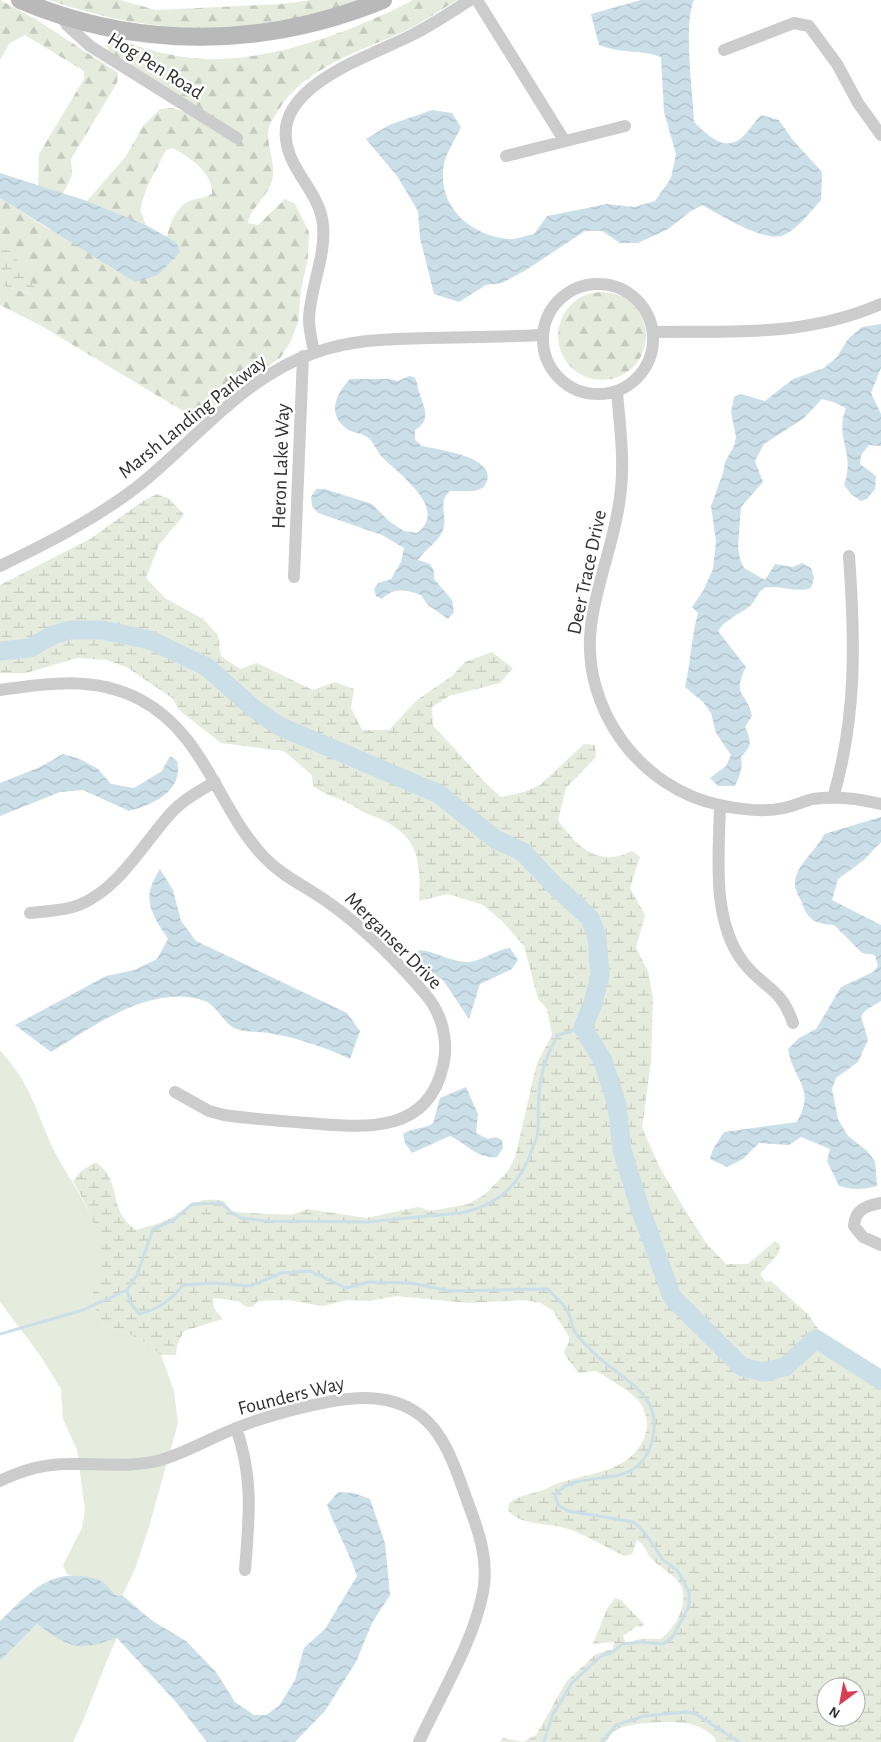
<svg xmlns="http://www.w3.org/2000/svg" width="881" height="1742" font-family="'Alegreya Sans',sans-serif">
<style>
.green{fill:#e5ebdd}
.forest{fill:url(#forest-firs)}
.wetland{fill:url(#wetland-marsh);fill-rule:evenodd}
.water{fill:url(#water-waves)}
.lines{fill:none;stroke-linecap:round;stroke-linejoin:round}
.stream{stroke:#cbdfe9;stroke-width:3}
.river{stroke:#cbdfe9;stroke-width:19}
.street{stroke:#ccc;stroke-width:12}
.secondary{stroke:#b9b9b9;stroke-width:18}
.labels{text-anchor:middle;stroke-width:5;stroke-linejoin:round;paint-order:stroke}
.street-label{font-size:20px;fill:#2f2f2f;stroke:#fff}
</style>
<defs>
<pattern id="forest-firs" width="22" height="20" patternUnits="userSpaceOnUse" patternTransform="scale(1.25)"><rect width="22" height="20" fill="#e5ebdd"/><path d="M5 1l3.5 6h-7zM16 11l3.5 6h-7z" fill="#c5cabe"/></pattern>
<pattern id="wetland-marsh" width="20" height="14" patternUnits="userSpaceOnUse" patternTransform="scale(1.25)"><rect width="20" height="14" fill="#e5ebdd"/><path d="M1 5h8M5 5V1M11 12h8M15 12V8" fill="none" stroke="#c5cabe"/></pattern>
<pattern id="water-waves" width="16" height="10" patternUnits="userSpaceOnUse" patternTransform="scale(1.25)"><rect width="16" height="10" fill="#cbdfe9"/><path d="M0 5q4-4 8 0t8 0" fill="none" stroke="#afc0c8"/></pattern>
</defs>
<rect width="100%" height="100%" fill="#fff"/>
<path class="green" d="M0 1050C8 1060 17 1070 23 1081 37 1105 44 1133 58 1158 80 1198 124 1251 90 1297L103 1325 123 1331 145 1342 161 1355 174 1391 178 1423 149 1527 135 1569 122 1596H117L102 1582 67 1574 63 1565 82 1528 85 1510 77 1450 63 1419 61 1389 40 1355 0 1302Z
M37 1624 48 1632 100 1644 117 1638C101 1672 90 1708 73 1742H0V1661Z"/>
<path class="forest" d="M0 0 37 20 118 73 117 83 71 159 72 175 63 194 38 187 39 154 84 79V71L25 35 10 43 0 60Z
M49 0H120L156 10 281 4 311 0H360C257 40 153 36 49 0Z
M413 0H458C440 10 423 22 405 31 361 51 304 67 278 111 275 116 270 122 269 128 265 145 277 163 272 181 268 196 249 210 248 223L258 225 285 199 295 204 309 232 308 257 301 290 298 322 291 341 281 357 229 394 198 420 38 324 0 305V285L31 294 9 250H0V198L50 230 176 242 167 237C169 224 176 208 189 201 197 198 203 199 212 194 213 172 190 158 173 148L166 150 147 187 140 209 146 225 87 201 126 156 143 126 160 109 172 108 186 112 109 51 106 45 110 41H119C147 49 176 58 205 59 271 62 356 30 413 0Z
M558 336a44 44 0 1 1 88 0a44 44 0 1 1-88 0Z"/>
<path class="wetland" d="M0 250H9L25 268 35 288 32 294 0 285Z
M157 494 170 499 184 515 159 545 146 578 165 598 203 619 218 635 221 656 240 669 257 663 313 690 335 682 354 689 351 708 362 730H389L417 700 452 676 465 662 492 652 513 668 500 683 449 696 432 707 433 726C457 749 476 776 501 797L524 792 540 785 584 744 595 745 596 757 566 788 558 820C577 847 599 868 632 851L640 857 630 888 645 915 636 948 648 971 653 998 651 1062 642 1128 660 1168 685 1210 707 1244 726 1264H748L775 1241 780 1245 779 1253 760 1274 766 1282 771 1281 807 1313 822 1334 843 1347 844 1352 881 1374V1742H716L715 1738C709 1732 700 1726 691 1724 673 1720 637 1722 620 1728 613 1731 610 1736 606 1742H500L503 1738 523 1742 536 1735 566 1682 596 1654 613 1649 614 1642 593 1644 607 1609 615 1598 621 1600 644 1624 641 1627 637 1626 623 1636 626 1643 640 1639H661C676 1627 692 1600 678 1581 670 1572 659 1567 651 1558 646 1552 644 1544 637 1540L632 1554 625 1556C604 1547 583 1532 561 1527 544 1523 519 1525 508 1510L509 1503C518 1496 527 1495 537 1492 546 1490 553 1484 562 1482 595 1472 635 1471 646 1432 649 1422 645 1408 638 1400 628 1389 612 1382 600 1373L594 1371 579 1373 566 1357 564 1352 569 1342V1337L553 1311 541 1303 526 1300 468 1303 396 1296 370 1301 348 1300 322 1306 288 1300 258 1301 253 1307H247L238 1301 213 1298 214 1309 223 1319 184 1331 177 1345 176 1355H161L145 1342 123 1331 103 1325 90 1297C117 1261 92 1215 73 1181L81 1171 96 1162C124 1183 106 1209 136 1230 149 1226 163 1223 174 1216 195 1203 198 1197 224 1201L232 1212 290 1215 308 1209 366 1218 418 1207 431 1211 468 1204 484 1195 508 1171 515 1157 537 1063 552 1035 547 1009 538 999 524 946 503 922 483 905 448 894 419 901C422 853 415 831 368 814 360 811 352 804 344 801 331 796 325 794 313 786L312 775 284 751 221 743 180 711 172 698 128 668 107 660 77 658 26 673H0V585L90 539 143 501ZM826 1687H856V1717H826Z"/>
<path class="water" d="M641 0H694C683 24 693 92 694 122 705 132 720 150 737 141 746 136 754 122 761 115L779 120 792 139 822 172 821 200C810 212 799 228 784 235 766 244 719 214 702 205L691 211 668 229 638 243H620L602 231H585L526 270 502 283 486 285 459 302 434 294 420 238 418 211 397 176 366 139 389 125 432 110 452 113 461 127C455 141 443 156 443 172 441 211 473 235 508 239 516 240 527 235 534 234L547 216 607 204 634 207 655 201 671 178 676 154 664 112 661 57C640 49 621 54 599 45L591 14Z
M0 173 87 201 146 225 176 242 180 252 158 275 135 282 0 198Z
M881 324V368L871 393 881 414V446L869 445 861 455 860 464 876 476 875 489 867 499 861 501 851 494 844 485C856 452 834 439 846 408L833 402 822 399 803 419 764 444 755 461 763 482 741 507 738 547 740 559 744 568 765 580 775 564 793 567 802 563 811 568 814 578 811 588C798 593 784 586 769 587 758 588 757 599 751 605 738 616 728 617 718 631L746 667C731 697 747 691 752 716L745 727C751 740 753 746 741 756 743 768 740 775 735 786H718L710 778 726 766 731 755 716 733 711 713 703 702 685 687C691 662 691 638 698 613L692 607 703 591 713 569 716 541 711 506 723 473 725 462 734 446 736 437 731 412 734 397 741 394 765 401 793 379 824 368 837 357 848 339 862 327Z
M409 376 414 377C418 382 417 386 419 392 424 407 432 420 415 430V440L422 446C440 450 506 458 483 488L474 491H450C437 503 448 515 443 530 439 542 425 549 418 560L430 564 434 571V579L452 600 454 612 448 619 428 605 421 595C406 590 394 587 382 599L376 596 374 589 378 583 391 579 401 562 404 548 382 535 318 513 312 506 311 497 316 489H325L372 504 389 521 404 531 417 533C449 509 400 475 383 458 377 453 374 441 367 437 362 433 354 433 349 430 326 416 335 395 350 379H388L398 381Z
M63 754 80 759 98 769 111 784 134 788 162 771 170 756 177 761C184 791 153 805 129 811L83 790 60 792 0 816V783L40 767Z
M881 817V842L864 860 838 879 832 900 881 925V1001L866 1010 861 1016 868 1040 858 1062 836 1078 832 1089 838 1119 848 1136 866 1150 875 1161 877 1186C863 1190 853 1190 839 1186L827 1161 830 1149 801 1137 789 1145 759 1143 743 1159 727 1167 710 1159 713 1149 724 1132 797 1122C816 1086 794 1083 788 1049L799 1038 816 1029 841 987 873 972 878 966 875 955 862 953 834 925C817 924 808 921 802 903 800 898 795 890 795 885 794 865 818 850 824 834Z
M160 869 173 890 181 921 196 941 347 1013 360 1031 350 1059C325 1047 300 1039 274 1034 262 1031 247 1033 236 1029 224 1024 217 1006 205 1001 152 982 93 1027 51 1052L15 1025 106 976 135 970 157 959 168 939C150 912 141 898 160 869Z
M510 948 518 960 512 969 480 984 469 1019 443 980 418 965 415 955 419 950C436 951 452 963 469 962 484 960 495 950 510 948Z
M466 1087 478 1114 476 1133 488 1139 496 1137 502 1140 503 1148 497 1157C477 1159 467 1144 450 1136L412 1153 405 1143 403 1134C413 1127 423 1130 433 1123L440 1098Z
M338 1492 354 1493 370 1499 385 1543 390 1595 372 1623 356 1662 325 1711 295 1742H207L176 1702 117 1638C78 1652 69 1648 37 1624L0 1661V1621C23 1599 46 1571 81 1576 88 1577 97 1578 103 1582 108 1586 112 1592 117 1596L122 1595 151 1620 186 1641 216 1672 235 1702 254 1715H266L279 1706 295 1680 304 1648 325 1629 357 1576C349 1552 336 1530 327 1505Z"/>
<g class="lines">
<path class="stream" d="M127 1290 130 1302 139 1314C159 1309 170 1301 183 1285L213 1283 250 1286 282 1273 310 1271 346 1288 369 1282 411 1283 450 1291 548 1289C554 1296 564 1304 568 1312 571 1318 572 1325 574 1330 577 1337 584 1343 589 1348 616 1379 666 1391 652 1441 649 1454 641 1465 630 1471 608 1483 572 1473 555 1495L558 1505 568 1511 634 1522 645 1533 663 1560 678 1571 689 1592V1606L672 1638 663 1644 641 1642 622 1644 613 1652 601 1656 572 1683 552 1716 544 1742
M0 1334 83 1310 127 1290 137 1275 153 1229 174 1220 192 1204 221 1203 231 1212 241 1218 268 1221 367 1222 460 1213C497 1206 521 1185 532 1149 534 1143 538 1137 538 1131 539 1112 537 1092 542 1074 545 1060 551 1047 558 1035L583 1028
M602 1742 616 1725 644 1716 687 1712 696 1714 739 1742"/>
<path class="river" d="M0 651 30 648 53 635 70 630H102L150 640 207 667 253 708 279 726 439 794 495 839 523 852 554 885 590 918 597 937 600 976 593 1003 583 1028 603 1061 617 1105 622 1150 640 1208 672 1297 742 1367 763 1372 785 1367 816 1339 881 1380"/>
<path class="street" d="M477 0 564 140
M62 16 67 25 90 46 237 138
M724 50 794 23 809 26 837 64 858 103 881 135
M506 156 625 126
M543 339a55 55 0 1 1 110 0a55 55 0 1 1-110 0Z
M654 332C734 331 805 337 881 304
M314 352C312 341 309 330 309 319 310 288 326 257 323 225 320 192 289 171 286 139 279 84 373 55 412 35 432 25 451 12 470 0
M617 392C620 427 625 462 620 497 615 541 596 583 591 626 581 708 639 788 720 805 740 810 765 812 784 808 794 806 804 801 813 799 835 795 860 799 881 804
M0 566C48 543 95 519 137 487 194 442 243 377 314 353 352 339 390 339 429 338 467 337 505 337 543 335
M294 577 303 356
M0 690C48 683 94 676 139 699 206 734 216 806 264 857 283 877 307 887 329 903 361 925 401 965 426 995 442 1014 449 1041 443 1066 427 1136 362 1127 308 1123 280 1121 252 1119 224 1115L209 1111 175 1092
M833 798C857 716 855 640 849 556
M720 805C719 855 711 919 743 962 764 989 781 987 793 1023
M30 913C46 911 64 911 79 905 119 889 143 844 171 813 183 800 199 791 215 782
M881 1203C866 1206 855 1209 854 1226L863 1237 881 1245
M236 1428C254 1478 249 1519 245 1570
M0 1481C22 1470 45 1464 69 1464 99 1463 127 1468 157 1461 184 1454 208 1439 234 1429 265 1416 333 1397 366 1398 434 1399 449 1449 468 1503 479 1532 489 1560 483 1592 474 1641 440 1696 419 1742"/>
<path class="secondary" d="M20 0C137 50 266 48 383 0"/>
</g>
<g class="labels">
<g class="street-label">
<text transform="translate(156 65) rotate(32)" y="7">Hog Pen Road</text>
<text transform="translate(192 416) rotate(-39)" y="7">Marsh Landing Parkway</text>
<text transform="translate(280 466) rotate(-88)" y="7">Heron Lake Way</text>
<text transform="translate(586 572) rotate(-78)" y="7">Deer Trace Drive</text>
<text transform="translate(394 940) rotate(45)" y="7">Merganser Drive</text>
<text transform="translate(291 1395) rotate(-14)" y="7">Founders Way</text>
</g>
</g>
<g transform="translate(841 1702) rotate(212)"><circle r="24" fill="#ffffff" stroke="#acacac"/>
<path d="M0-4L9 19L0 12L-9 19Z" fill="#d93d51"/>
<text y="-8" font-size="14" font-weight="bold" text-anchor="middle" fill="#2f2f2f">N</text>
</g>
</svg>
